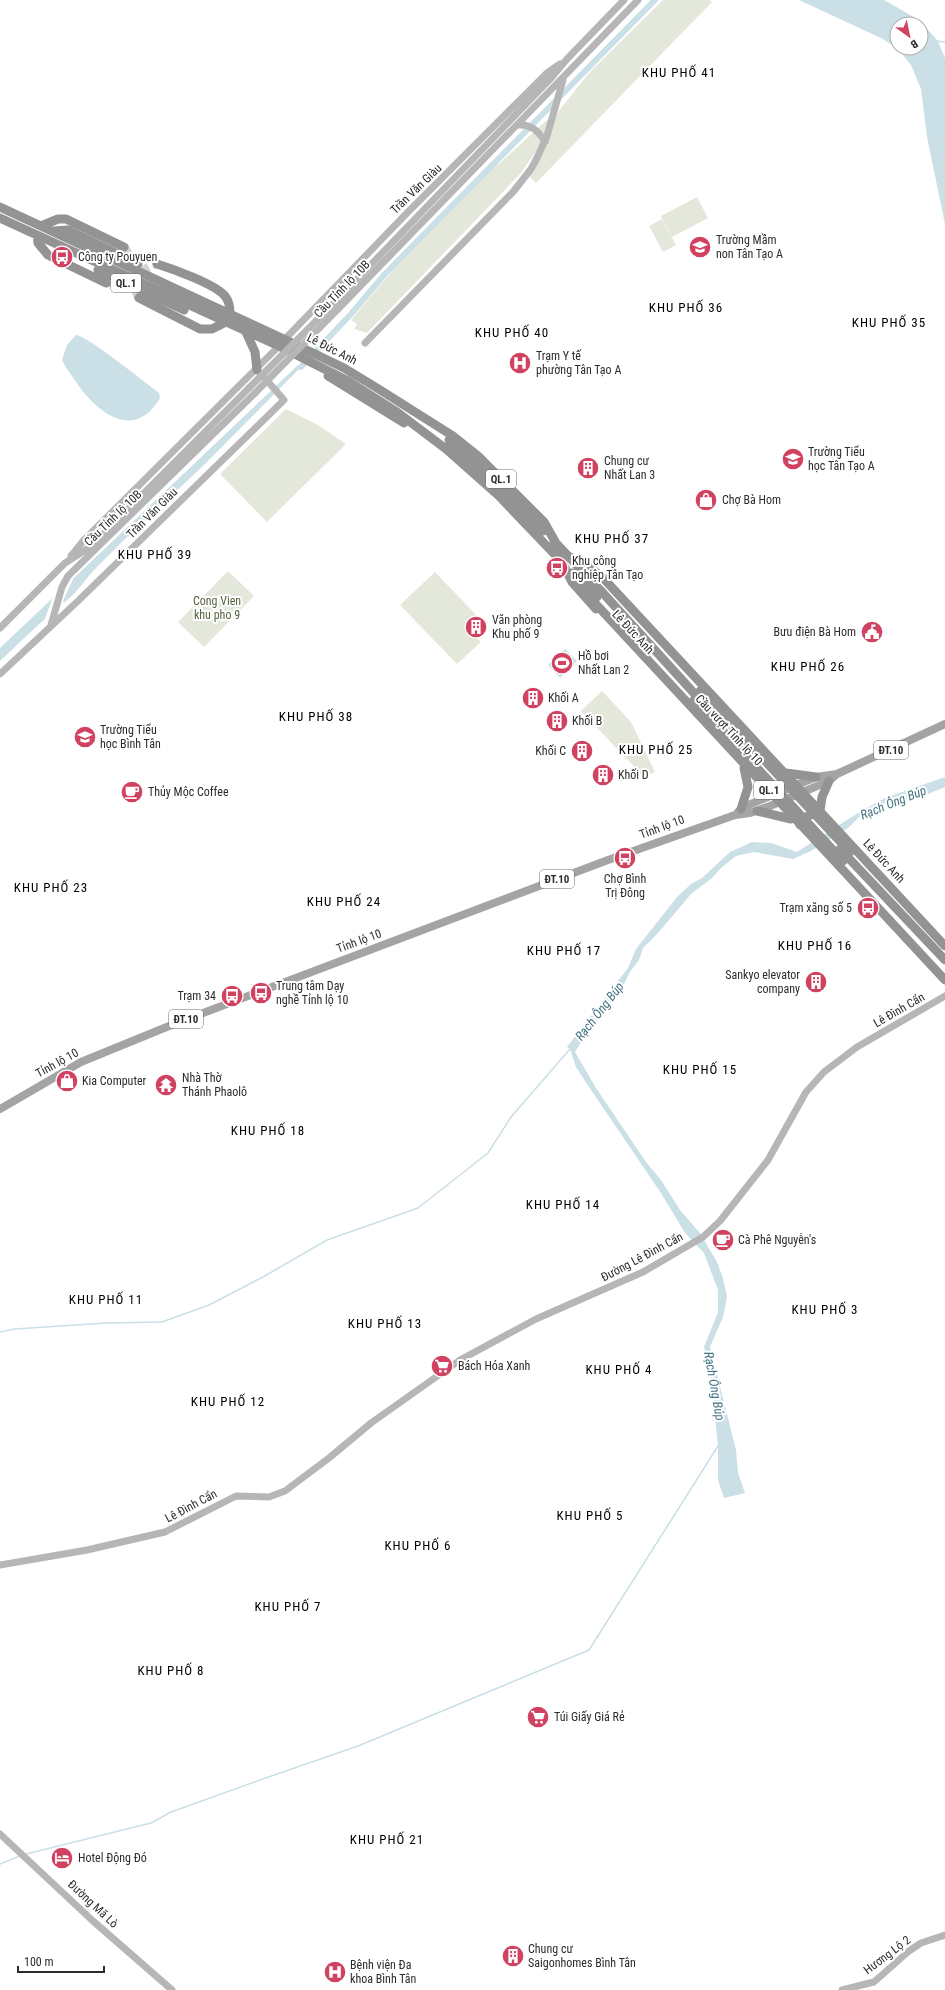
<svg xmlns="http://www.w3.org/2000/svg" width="945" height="1990" font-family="'Roboto Condensed',sans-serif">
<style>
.green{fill:#e4e8db}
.water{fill:#cadfe6;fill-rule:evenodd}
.pier{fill:#fff}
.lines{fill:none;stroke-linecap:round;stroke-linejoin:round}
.stream{stroke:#cadfe6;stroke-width:1.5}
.canal{stroke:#cadfe6;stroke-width:6}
.highway-tunnel{stroke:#d5d5d5;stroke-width:9;stroke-dasharray:9 4.5;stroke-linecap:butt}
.secondary{stroke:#b6b6b6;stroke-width:7}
.primary{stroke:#a4a4a4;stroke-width:8}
.highway{stroke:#939393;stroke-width:9}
.secondary-bridge{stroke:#b6b6b6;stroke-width:7}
.highway-bridge{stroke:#939393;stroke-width:9}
.labels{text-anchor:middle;stroke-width:4;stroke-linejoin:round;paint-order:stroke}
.shield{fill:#fff;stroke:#6b6b6b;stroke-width:1}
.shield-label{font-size:11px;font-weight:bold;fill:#2c2c2c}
.street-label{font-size:12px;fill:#2c2c2c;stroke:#fff}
.poi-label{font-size:12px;fill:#2c2c2c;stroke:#fff;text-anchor:start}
.park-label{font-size:12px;fill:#55633f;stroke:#fff}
.neighbourhood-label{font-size:13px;letter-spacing:1px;fill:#000;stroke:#fff}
.water-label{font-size:13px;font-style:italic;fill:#447484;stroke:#fff}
</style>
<rect width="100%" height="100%" fill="#fff"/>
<path class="green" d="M663 0H709L712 2 536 183 529 176 541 157 558 112 589 73Z
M548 119C547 139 531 159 520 174L367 333 354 329 357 324 351 320 394 269 493 168 500 163Z
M697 197 708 218 672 237 661 216Z
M662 219 676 245 663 252 649 226Z
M286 409 318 425 346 444 267 522 220 474Z
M228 571 254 596 204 647 178 622Z
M435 572 479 618 468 629 481 642 457 664 400 605Z
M602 691 631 722 655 772 644 777 581 711Z"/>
<path class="water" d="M799 0H884L919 20 938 41 945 58V224L927 137 921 89 911 65 899 50 883 39ZM897 24H921V48H897Z
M76 335C84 334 144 381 155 390L159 393 160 398C133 444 94 410 74 379 70 373 65 367 62 360L67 345Z
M298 365 301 367 204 465 124 540 93 571 74 594 36 627 0 661V648Z
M565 649 577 661 560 678 548 665Z
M945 777V787L913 800 886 803 859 817 848 828 811 851 793 859 754 852 736 856 722 867 712 878 691 894 658 933 643 948 639 960 630 972 624 984 586 1034 575 1052 596 1088 646 1162 661 1180 680 1210 700 1233 717 1262 723 1278 727 1297 723 1317 710 1347 736 1450 738 1473 745 1493 724 1498 718 1480V1446L711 1376 704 1347 718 1312V1290L704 1253 685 1233 661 1193 587 1084 576 1067 570 1049 567 1047 628 968 636 949 677 897 691 884 702 878 730 852 752 842 771 843 797 852 861 811 885 798Z"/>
<path class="pier" d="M82 569 74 577 63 601 65 605 44 621 53 597Z"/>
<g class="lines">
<path class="stream" d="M937 41 945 42
M0 1332 15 1329 106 1323 162 1322 209 1305 263 1277 327 1240 418 1208 488 1153 511 1117 570 1049
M26 1854 151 1823 171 1812 260 1780 358 1746 589 1650 718 1446
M0 1864 20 1856"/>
<path class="canal" d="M301 367 351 314 385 274 655 0"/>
<path class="highway-tunnel" d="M106 283C123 284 135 260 124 247
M139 298C130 286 143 265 157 264"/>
<path class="secondary" d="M519 125C531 124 539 131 545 142
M333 304 552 77 567 59 624 0
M338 309 638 0
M285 339 408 212 547 73 560 64
M365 343 513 192 531 169 537 158 547 136 563 80
M71 556 84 540 279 346
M51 625 62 587 68 576 255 393
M0 628 65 563 90 547 249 388
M0 674 79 600 284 400 264 377
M0 1565 87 1550 165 1532 236 1496 269 1497 285 1491 329 1458 371 1423 460 1360 536 1319 643 1272 703 1237 720 1221 768 1160 806 1092 824 1072 857 1047 945 996
M0 1834 93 1921 172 1990
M842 1990 874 1982 909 1951 921 1943 945 1935"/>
<path class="primary" d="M738 812 746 806 816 777 837 774
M0 1109 81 1062 174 1024 608 860 735 815 750 813 770 806 829 781 837 774 945 724"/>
<path class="highway" d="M0 207 288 341 344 368 377 388 453 436 478 456 544 522 557 545
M0 218 281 347 348 381 397 412 446 449 499 496 562 562 572 582 596 609
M41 226 58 219H66L124 247
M54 231 68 230 138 264
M37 235 38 243 48 255 106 283
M157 264C173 269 215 284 225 296 229 301 230 307 230 313
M98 270 184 310
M139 298 200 329H212L226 322
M245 330 255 352 257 370
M328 376 404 423
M449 440 543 531
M554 541 602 592
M568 556 592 569 604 579 945 946
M572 573 597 597
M786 773 816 777
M741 809 748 787 744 768
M757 811 791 819
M800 825 808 816 820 811 822 797 829 781"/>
<path class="secondary-bridge" d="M249 388 333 304
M255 393 338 309"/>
<path class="highway-bridge" d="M602 592 703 703
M593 601 945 980
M700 691 850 852
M694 700 843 861
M840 849 945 960"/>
</g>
<defs>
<g id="school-disc" transform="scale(1.15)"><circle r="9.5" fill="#d04260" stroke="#fff"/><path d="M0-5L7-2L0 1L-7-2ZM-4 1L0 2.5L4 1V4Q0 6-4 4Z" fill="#fff"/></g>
<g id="bus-disc" transform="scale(1.15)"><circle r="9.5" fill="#d04260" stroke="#fff"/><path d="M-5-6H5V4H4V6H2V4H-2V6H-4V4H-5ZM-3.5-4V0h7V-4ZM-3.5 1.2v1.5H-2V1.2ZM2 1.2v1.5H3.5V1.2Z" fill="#fff"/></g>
<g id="hospital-disc" transform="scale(1.15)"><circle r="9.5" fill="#d04260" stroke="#fff"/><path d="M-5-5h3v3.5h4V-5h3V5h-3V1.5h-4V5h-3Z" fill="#fff"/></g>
<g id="building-disc" transform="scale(1.15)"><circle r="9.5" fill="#d04260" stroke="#fff"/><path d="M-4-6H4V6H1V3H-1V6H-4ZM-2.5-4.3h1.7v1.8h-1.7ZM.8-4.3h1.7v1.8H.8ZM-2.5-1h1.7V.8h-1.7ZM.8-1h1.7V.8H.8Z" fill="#fff"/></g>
<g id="shop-disc" transform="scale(1.15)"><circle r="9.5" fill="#d04260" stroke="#fff"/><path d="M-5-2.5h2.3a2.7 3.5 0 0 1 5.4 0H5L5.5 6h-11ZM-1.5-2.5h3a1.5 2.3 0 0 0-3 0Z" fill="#fff"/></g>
<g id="civic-disc" transform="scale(1.15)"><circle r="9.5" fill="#d04260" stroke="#fff"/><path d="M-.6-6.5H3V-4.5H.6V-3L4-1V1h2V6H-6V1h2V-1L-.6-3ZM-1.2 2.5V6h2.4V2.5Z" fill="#fff"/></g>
<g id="stadium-disc" transform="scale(1.15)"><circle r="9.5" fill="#d04260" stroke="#fff"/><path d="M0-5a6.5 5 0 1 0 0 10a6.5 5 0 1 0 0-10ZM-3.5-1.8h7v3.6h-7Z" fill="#fff"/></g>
<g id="cafe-disc" transform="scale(1.15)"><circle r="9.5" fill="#d04260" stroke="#fff"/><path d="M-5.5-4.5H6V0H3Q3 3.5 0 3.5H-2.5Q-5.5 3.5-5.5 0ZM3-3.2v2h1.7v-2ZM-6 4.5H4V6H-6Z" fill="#fff"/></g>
<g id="temple-disc" transform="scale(1.15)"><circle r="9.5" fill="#d04260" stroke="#fff"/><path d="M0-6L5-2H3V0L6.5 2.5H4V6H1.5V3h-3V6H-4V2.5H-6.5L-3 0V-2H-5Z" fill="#fff"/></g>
<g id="supermarket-disc" transform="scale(1.15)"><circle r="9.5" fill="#d04260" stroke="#fff"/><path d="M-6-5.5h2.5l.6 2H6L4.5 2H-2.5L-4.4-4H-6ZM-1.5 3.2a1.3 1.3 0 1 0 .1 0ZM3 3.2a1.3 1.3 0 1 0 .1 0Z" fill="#fff"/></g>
<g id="hotel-disc" transform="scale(1.15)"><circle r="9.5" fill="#d04260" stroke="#fff"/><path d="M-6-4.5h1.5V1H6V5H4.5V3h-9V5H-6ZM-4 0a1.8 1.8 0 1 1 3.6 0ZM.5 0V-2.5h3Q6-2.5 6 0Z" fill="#fff"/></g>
</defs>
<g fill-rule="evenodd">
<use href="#school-disc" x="700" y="247"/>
<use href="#bus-disc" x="62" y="257"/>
<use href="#hospital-disc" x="520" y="363"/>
<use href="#school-disc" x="793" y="459"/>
<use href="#building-disc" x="588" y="468"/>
<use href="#shop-disc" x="706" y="500"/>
<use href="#bus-disc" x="557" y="568"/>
<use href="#building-disc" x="476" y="627"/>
<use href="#civic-disc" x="872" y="632"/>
<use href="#stadium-disc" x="562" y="663"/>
<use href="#building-disc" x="533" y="698"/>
<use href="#building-disc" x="557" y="721"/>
<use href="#school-disc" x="85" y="737"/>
<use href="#building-disc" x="582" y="751"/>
<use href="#building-disc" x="603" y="775"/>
<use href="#cafe-disc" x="132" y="792"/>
<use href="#bus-disc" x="625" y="858"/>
<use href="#bus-disc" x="868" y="908"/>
<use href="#building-disc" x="816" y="982"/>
<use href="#bus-disc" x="261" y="993"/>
<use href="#bus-disc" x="232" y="996"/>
<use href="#shop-disc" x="67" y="1081"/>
<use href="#temple-disc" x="166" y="1085"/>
<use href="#cafe-disc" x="723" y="1240"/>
<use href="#supermarket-disc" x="442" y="1366"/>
<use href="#supermarket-disc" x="538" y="1717"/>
<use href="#hotel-disc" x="62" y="1858"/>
<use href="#building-disc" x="513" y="1956"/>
<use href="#hospital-disc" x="335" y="1972"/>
</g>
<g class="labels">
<g class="shield">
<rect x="111" y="274" width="30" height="18" rx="3"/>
<rect x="486" y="470" width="30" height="18" rx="3"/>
<rect x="874" y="741" width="34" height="18" rx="3"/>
<rect x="754" y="781" width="30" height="18" rx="3"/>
<rect x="540" y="870" width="34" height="18" rx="3"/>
<rect x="169" y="1010" width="34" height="18" rx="3"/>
</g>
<g class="shield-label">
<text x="126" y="287">QL.1</text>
<text x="501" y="483">QL.1</text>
<text x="891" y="754">ĐT.10</text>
<text x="769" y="794">QL.1</text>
<text x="557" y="883">ĐT.10</text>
<text x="186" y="1023">ĐT.10</text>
</g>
<g class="street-label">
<text transform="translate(416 189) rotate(-44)" y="4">Trần Văn Giàu</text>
<text transform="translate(342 289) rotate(-46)" y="4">Cầu Tỉnh lộ 10B</text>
<text transform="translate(332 349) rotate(27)" y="4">Lê Đức Anh</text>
<text transform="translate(152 513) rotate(-45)" y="4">Trần Văn Giàu</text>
<text transform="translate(113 518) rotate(-44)" y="4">Cầu Tỉnh lộ 10B</text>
<text transform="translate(633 632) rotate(47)" y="4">Lê Đức Anh</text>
<text transform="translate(729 730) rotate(47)" y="4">Cầu vượt Tỉnh lộ 10</text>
<text transform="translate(662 827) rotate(-20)" y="4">Tỉnh lộ 10</text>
<text transform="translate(884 861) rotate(47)" y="4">Lê Đức Anh</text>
<text transform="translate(359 941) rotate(-20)" y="4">Tỉnh lộ 10</text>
<text transform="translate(899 1010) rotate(-30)" y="4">Lê Đình Cẩn</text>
<text transform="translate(57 1063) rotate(-29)" y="4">Tỉnh lộ 10</text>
<text transform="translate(642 1257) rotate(-28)" y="4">Đường Lê Đình Cẩn</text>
<text transform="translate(191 1506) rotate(-28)" y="4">Lê Đình Cẩn</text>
<text transform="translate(93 1904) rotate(43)" y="4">Đường Mã Lò</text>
<text transform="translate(887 1955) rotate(-37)" y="4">Hương Lộ 2</text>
</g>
<g class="poi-label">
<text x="716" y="244">Trường Mầm<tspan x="716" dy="14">non Tân Tạo A</tspan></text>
<text x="78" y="261">Công ty Pouyuen</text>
<text x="536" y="360">Trạm Y tế<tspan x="536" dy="14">phường Tân Tạo A</tspan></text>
<text x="808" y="456">Trường Tiểu<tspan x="808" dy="14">học Tân Tạo A</tspan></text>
<text x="604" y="465">Chung cư<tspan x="604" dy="14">Nhất Lan 3</tspan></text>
<text x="722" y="504">Chợ Bà Hom</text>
<text x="572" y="565">Khu công<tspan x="572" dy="14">nghiệp Tân Tạo</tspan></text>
<text x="492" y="624">Văn phòng<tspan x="492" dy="14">Khu phố 9</tspan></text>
<text x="856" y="636" text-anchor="end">Bưu điện Bà Hom</text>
<text x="578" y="660">Hồ bơi<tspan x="578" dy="14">Nhất Lan 2</tspan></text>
<text x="548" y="702">Khối A</text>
<text x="572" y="725">Khối B</text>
<text x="100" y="734">Trường Tiểu<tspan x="100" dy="14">học Bình Tân</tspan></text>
<text x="566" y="755" text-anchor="end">Khối C</text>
<text x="618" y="779">Khối D</text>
<text x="148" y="796">Thủy Mộc Coffee</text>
<text x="625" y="883" text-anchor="middle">Chợ Bình<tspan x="625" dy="14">Trị Đông</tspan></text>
<text x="852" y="912" text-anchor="end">Trạm xăng số 5</text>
<text x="800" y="979" text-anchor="end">Sankyo elevator<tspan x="800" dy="14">company</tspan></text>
<text x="276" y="990">Trung tâm Dạy<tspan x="276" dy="14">nghề Tỉnh lộ 10</tspan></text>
<text x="216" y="1000" text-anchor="end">Trạm 34</text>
<text x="182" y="1082">Nhà Thờ<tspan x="182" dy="14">Thánh Phaolô</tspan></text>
<text x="82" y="1085">Kia Computer</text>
<text x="738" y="1244">Cà Phê Nguyễn's</text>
<text x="458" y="1370">Bách Hóa Xanh</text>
<text x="554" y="1721">Túi Giấy Giá Rẻ</text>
<text x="78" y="1862">Hotel Động Đó</text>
<text x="528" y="1953">Chung cư<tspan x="528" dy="14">Saigonhomes Bình Tân</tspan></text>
<text x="350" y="1969">Bệnh viện Đa<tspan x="350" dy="14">khoa Bình Tân</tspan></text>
</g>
<g class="park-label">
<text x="217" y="605">Cong Vien<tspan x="217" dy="14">khu pho 9</tspan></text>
</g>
<g class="neighbourhood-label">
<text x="679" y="77">KHU PHỐ 41</text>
<text x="686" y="312">KHU PHỐ 36</text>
<text x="889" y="327">KHU PHỐ 35</text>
<text x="512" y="337">KHU PHỐ 40</text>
<text x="612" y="543">KHU PHỐ 37</text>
<text x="155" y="559">KHU PHỐ 39</text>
<text x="808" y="671">KHU PHỐ 26</text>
<text x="316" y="721">KHU PHỐ 38</text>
<text x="656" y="754">KHU PHỐ 25</text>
<text x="51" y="892">KHU PHỐ 23</text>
<text x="344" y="906">KHU PHỐ 24</text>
<text x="815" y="950">KHU PHỐ 16</text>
<text x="564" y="955">KHU PHỐ 17</text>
<text x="700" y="1074">KHU PHỐ 15</text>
<text x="268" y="1135">KHU PHỐ 18</text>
<text x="563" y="1209">KHU PHỐ 14</text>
<text x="106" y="1304">KHU PHỐ 11</text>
<text x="825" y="1314">KHU PHỐ 3</text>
<text x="385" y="1328">KHU PHỐ 13</text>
<text x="619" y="1374">KHU PHỐ 4</text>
<text x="228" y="1406">KHU PHỐ 12</text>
<text x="590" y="1520">KHU PHỐ 5</text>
<text x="418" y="1550">KHU PHỐ 6</text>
<text x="288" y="1611">KHU PHỐ 7</text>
<text x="171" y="1675">KHU PHỐ 8</text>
<text x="387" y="1844">KHU PHỐ 21</text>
</g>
<g class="water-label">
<text transform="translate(893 802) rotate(-22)" y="5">Rạch Ông Búp</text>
<text transform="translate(599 1011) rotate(-52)" y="5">Rạch Ông Búp</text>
<text transform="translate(715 1386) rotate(80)" y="5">Rạch Ông Búp</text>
</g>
</g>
<g transform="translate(909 36) rotate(147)"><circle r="19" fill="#ffffff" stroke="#ababab"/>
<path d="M0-3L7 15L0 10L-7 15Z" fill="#d04260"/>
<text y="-6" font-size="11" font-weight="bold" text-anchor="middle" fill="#2c2c2c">B</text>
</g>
<path d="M18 1966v6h86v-6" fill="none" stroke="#2c2c2c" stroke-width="2"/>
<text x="24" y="1966" font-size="12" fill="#2c2c2c" stroke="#ffffff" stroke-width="3" paint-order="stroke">100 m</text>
</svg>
